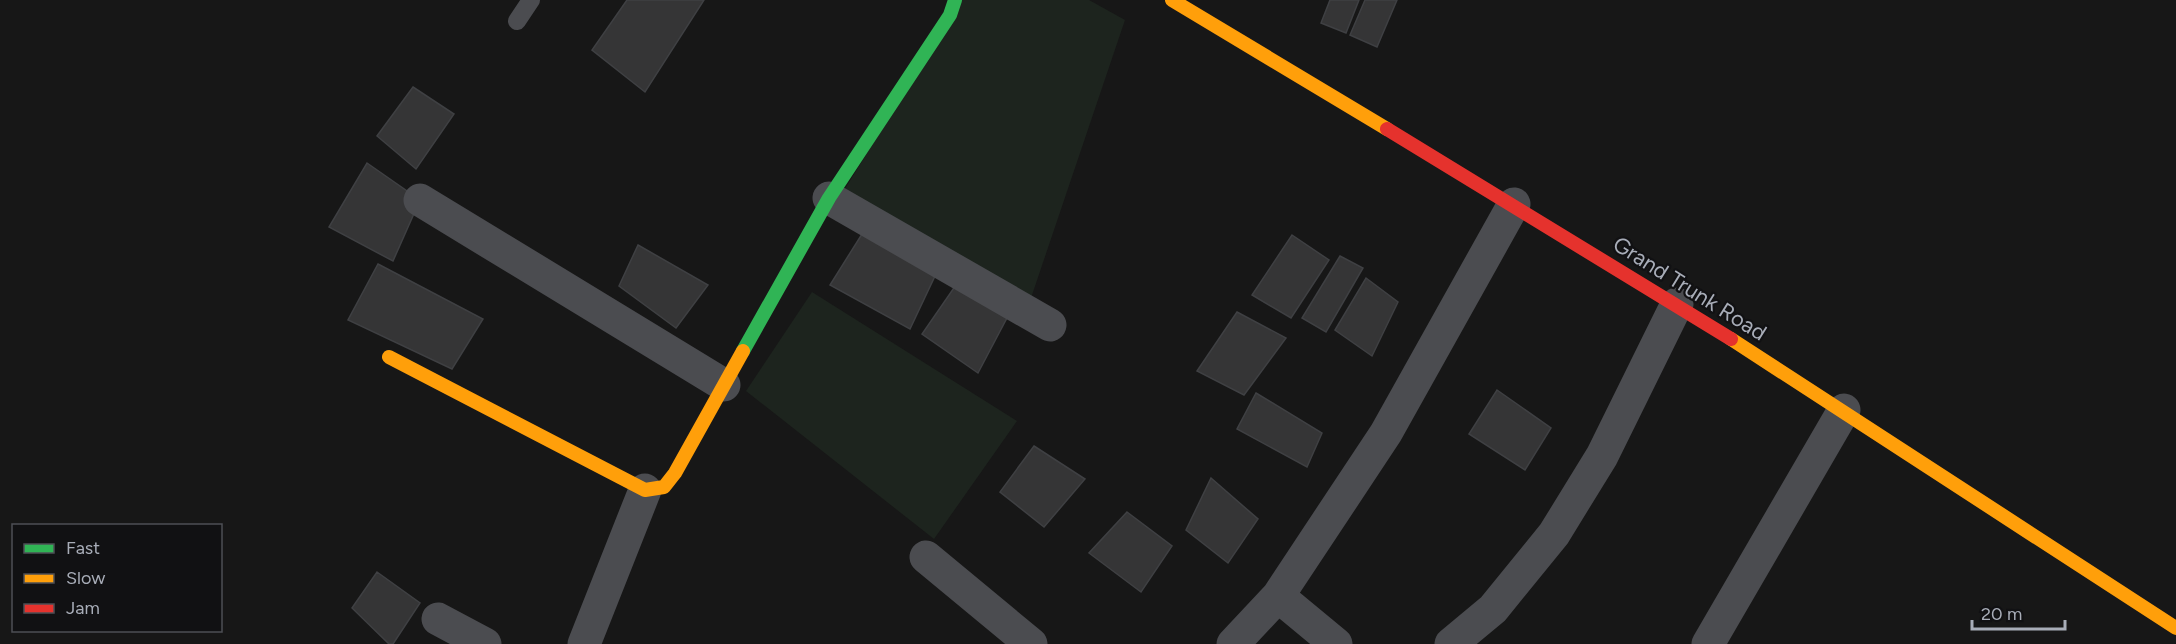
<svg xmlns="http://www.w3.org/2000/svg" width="2176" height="644" font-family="Figtree,sans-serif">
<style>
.green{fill:#1d241e}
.building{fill:#353536;stroke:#3f4043;stroke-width:1.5}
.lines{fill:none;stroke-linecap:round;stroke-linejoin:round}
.lane{stroke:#4b4c50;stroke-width:18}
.street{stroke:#4b4c50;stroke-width:33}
.fast{stroke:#30b455;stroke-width:14}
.slow{stroke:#ff9f0a;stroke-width:14}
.jam{stroke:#e5322d;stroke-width:14}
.labels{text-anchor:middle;stroke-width:4.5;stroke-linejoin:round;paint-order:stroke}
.street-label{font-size:22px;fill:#a8adb8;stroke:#111113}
</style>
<rect width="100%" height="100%" fill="#171717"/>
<path class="green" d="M962 0H1089L1125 20 1031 298 843 192Z
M812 292 1017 421 934 539 746 391Z"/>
<path class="building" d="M627 0H704L645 92 592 50Z
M1330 0H1359L1346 33 1321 23Z
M1365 0H1397L1377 47 1350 35Z
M413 87 454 114 416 169 377 136Z
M367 163 420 200 393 261 329 227Z
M862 234 935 276 910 329 830 285Z
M1292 235 1329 260 1291 318 1252 295Z
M638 245 708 285 676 328 619 286Z
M1340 256 1363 268 1326 332 1302 318Z
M378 264 483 319 452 369 348 320Z
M1366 278 1398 302 1372 356 1335 330Z
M958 282 1008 316 978 373 922 334Z
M1237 312 1286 338 1244 395 1197 371Z
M1497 390 1551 428 1525 470 1469 434Z
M1256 393 1322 433 1307 467 1237 429Z
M1034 446 1085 479 1044 527 1000 492Z
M1211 478 1258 519 1228 563 1186 530Z
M1127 512 1172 546 1141 592 1089 553Z
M377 572 420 603 393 644H389L352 608Z"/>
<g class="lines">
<path class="lane" d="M517 21 531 0"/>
<path class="street" d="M829 198 1050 325
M420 200 724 385
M926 557 1031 644
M1278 596 1336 644
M438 619 485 644
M584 644 645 490
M1233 644 1278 596 1386 433 1514 204
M1451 644 1493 609 1554 534 1602 456 1677 304
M1708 644 1844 410"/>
<path class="fast" d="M743 351 829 198 950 15 955 0"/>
<path class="slow" d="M1172 0 1387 129
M1731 339 2176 628
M389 357 645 490 664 487 675 473 743 351"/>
<path class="jam" d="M1387 129 1731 339"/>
</g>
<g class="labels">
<g class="street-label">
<text transform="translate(1690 288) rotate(32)" y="8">Grand Trunk Road</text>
</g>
</g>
<rect x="12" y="524" width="210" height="108" fill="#111113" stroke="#4d4f55" stroke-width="1.5"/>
<rect x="24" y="544" width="30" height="9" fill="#30b455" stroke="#4d4f55" stroke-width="1.5"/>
<text x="66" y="554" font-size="18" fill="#a8adb8">Fast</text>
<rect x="24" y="574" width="30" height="9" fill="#ff9f0a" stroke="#4d4f55" stroke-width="1.5"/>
<text x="66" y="584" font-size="18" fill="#a8adb8">Slow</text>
<rect x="24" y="604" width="30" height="9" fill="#e5322d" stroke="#4d4f55" stroke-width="1.5"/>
<text x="66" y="614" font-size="18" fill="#a8adb8">Jam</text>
<path d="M1972 620v9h93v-9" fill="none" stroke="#a8adb8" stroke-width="3"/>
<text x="1981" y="620" font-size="18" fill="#a8adb8" stroke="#111113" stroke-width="4.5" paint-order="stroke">20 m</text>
</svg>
